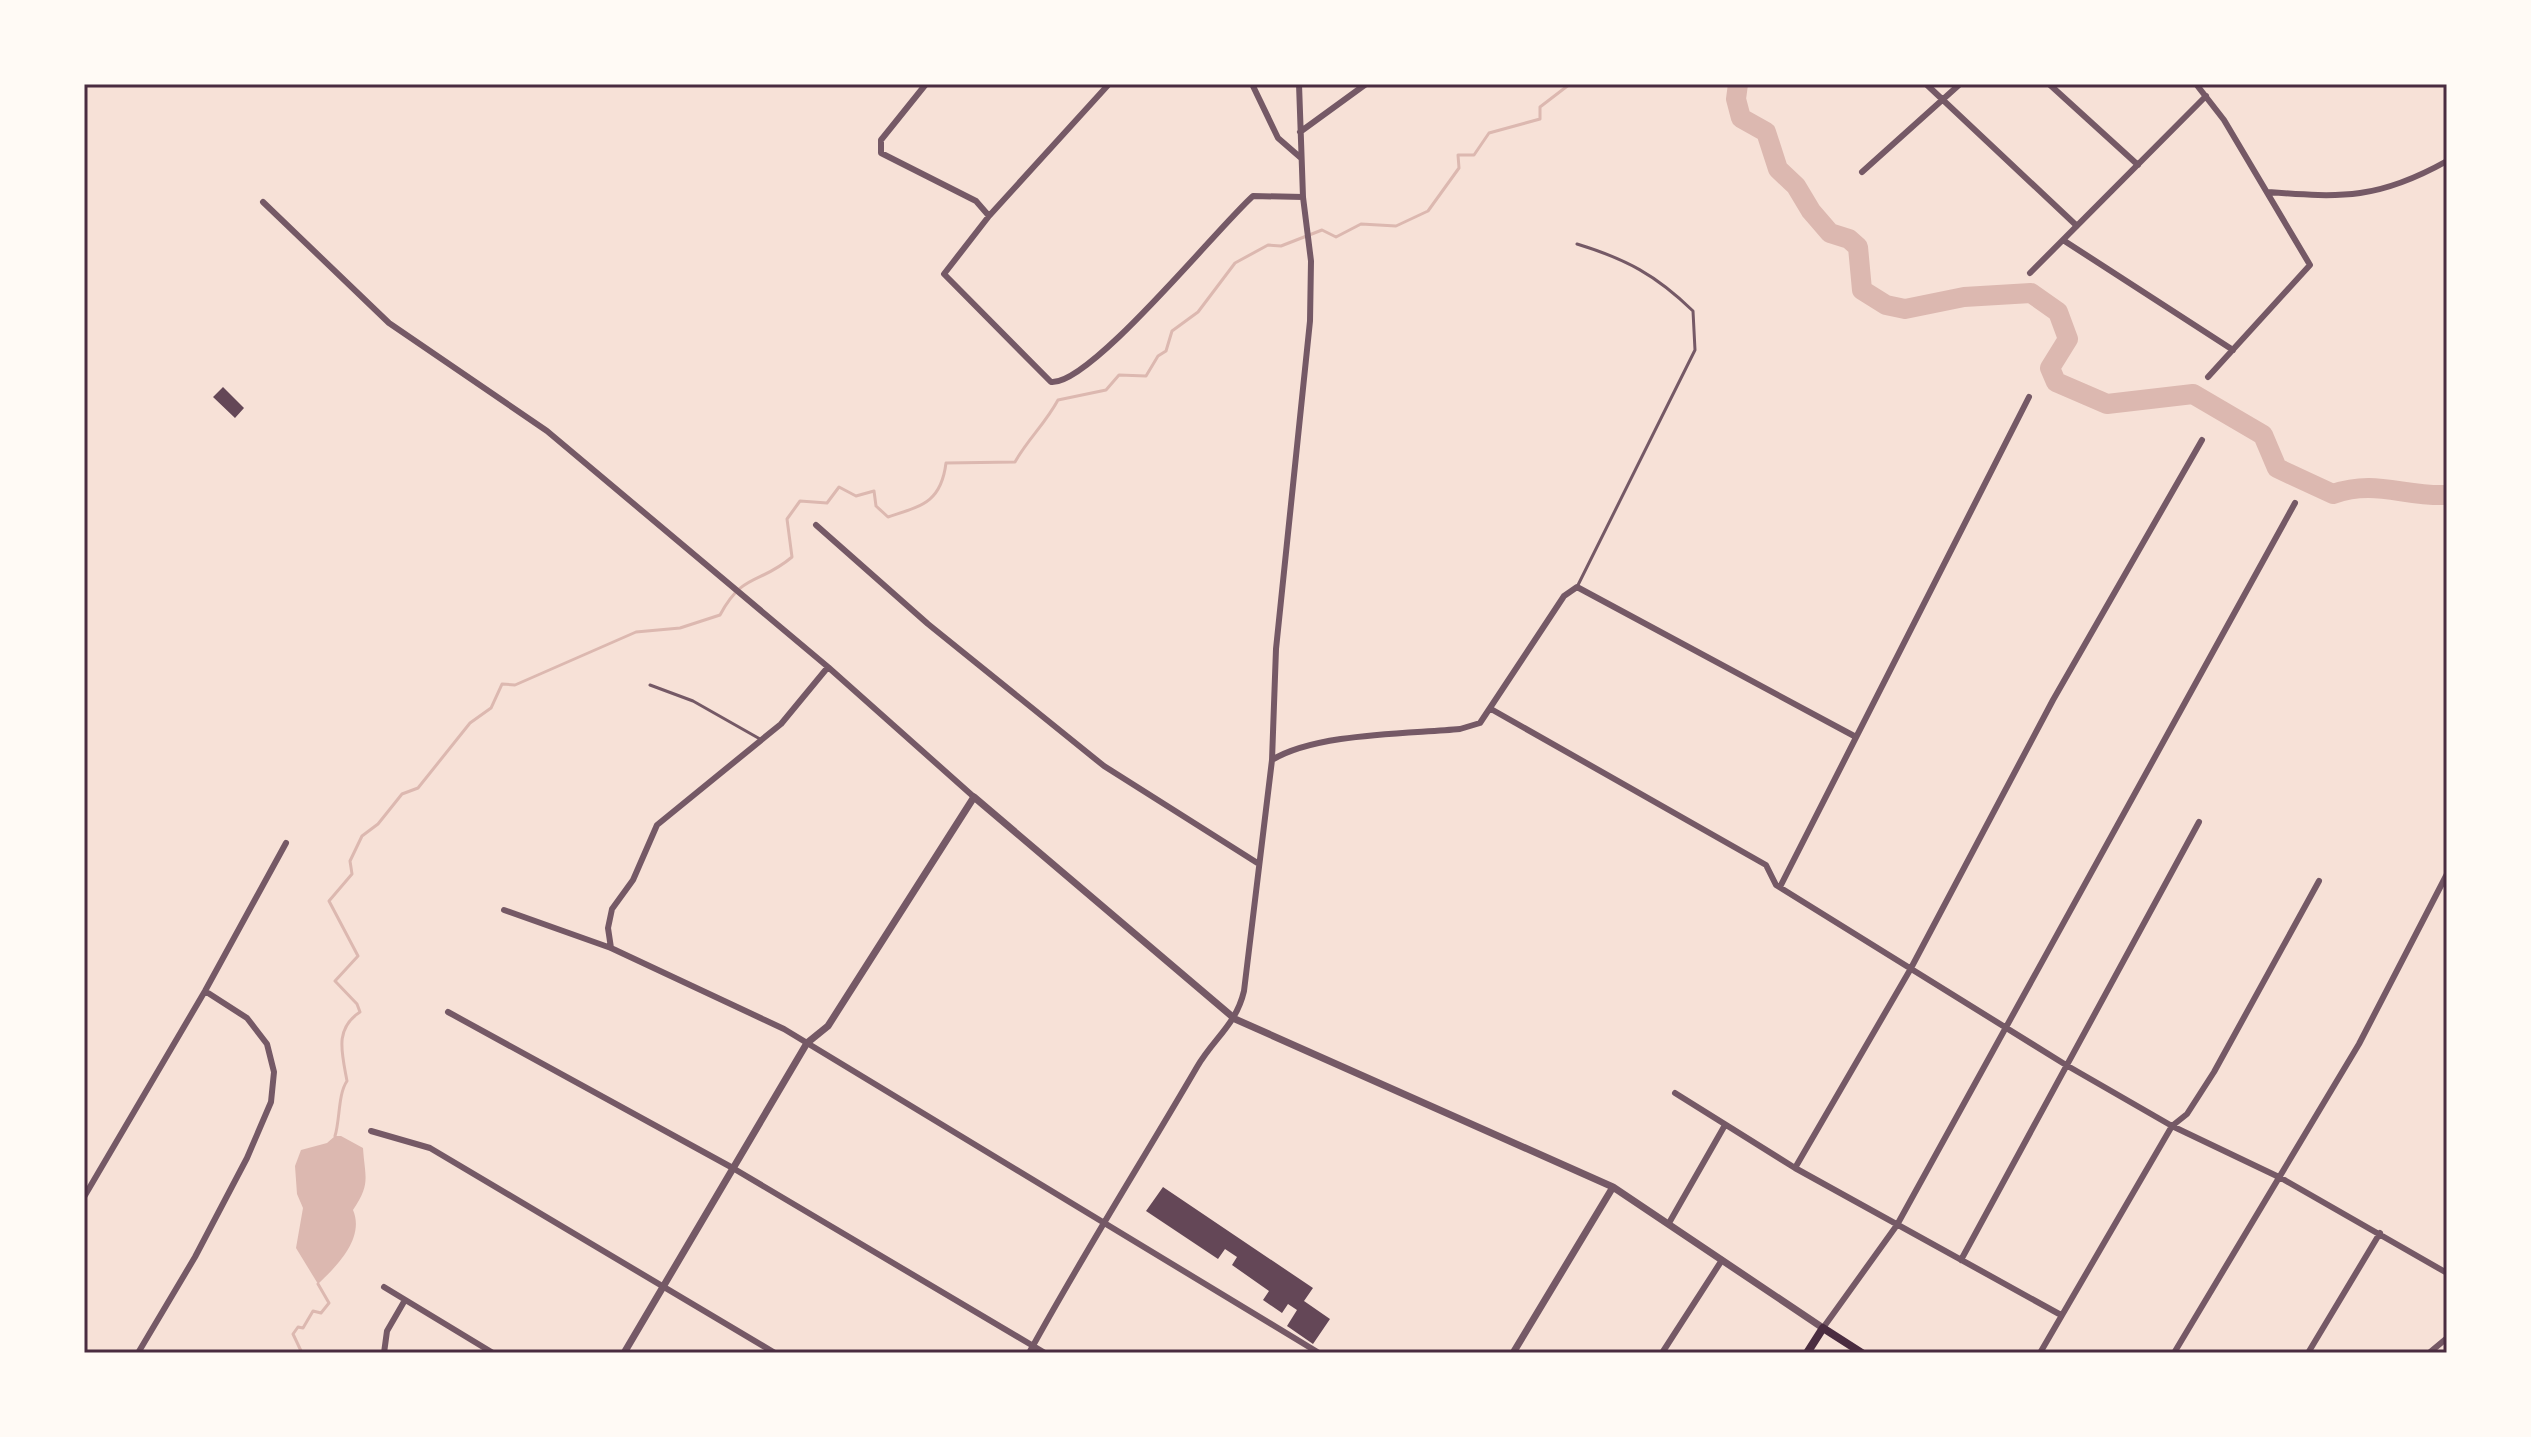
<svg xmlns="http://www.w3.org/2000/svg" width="2531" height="1437" font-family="'Crimson Pro',serif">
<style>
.water{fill:#dcb8b0}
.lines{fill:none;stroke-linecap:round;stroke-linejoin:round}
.stream{stroke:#dcb8b0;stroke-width:3}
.river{stroke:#dcb8b0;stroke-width:20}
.building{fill:#644757}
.service{stroke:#755966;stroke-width:3}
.minor{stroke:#755966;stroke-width:6}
.tertiary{stroke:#755966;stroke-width:7}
.secondary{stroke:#4a2c40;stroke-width:8}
.neatline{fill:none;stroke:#4a2c40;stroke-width:3}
</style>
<rect width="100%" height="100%" fill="#f7e1d7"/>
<path class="water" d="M335 1136H341L363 1148C365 1178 371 1183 353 1210 365 1238 337 1266 318 1284L296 1248 303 1208 297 1194 295 1166 301 1150 327 1143Z"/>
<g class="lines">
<path class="stream" d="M335 1136C340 1120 338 1094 347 1081 342 1053 334 1029 360 1012L357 1004 335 981 358 956 329 901 352 874 350 861 362 836 378 824 402 794 418 788 470 723 491 708 502 684 515 685 636 632 680 628 720 615C743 572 759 585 792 557L787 519 800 501 827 503 839 487 856 496 874 491 876 506 888 517C921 506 941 503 946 463L1015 462C1028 439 1045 424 1058 400L1106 390 1119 375 1146 376 1158 356 1166 351 1172 331 1198 312 1235 263 1268 245 1281 246 1322 230 1336 237 1361 224 1396 226 1428 211 1459 168 1458 155H1474L1489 133 1540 119V107L1570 84
M302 1353 293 1334 298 1327 303 1328 313 1311 321 1313 329 1303 318 1284"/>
<path class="river" d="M1738 84 1736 99 1741 118 1766 132 1778 169 1796 186 1811 211 1830 233 1849 239 1858 247 1862 290 1886 305 1905 309 1964 297 2031 293 2058 312 2068 339 2050 368 2056 382 2107 404 2193 394 2263 435 2277 468 2333 494C2376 479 2403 497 2447 495"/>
</g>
<path class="building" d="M223 387 244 408 235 418 213 397Z
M1163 1187 1313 1288 1304 1301 1330 1319 1313 1344 1287 1326 1297 1310 1288 1304 1282 1313 1263 1300 1269 1291 1232 1265 1237 1257 1225 1249 1218 1259 1146 1211Z"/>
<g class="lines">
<path class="service" d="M1577 244C1626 259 1656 275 1693 311L1695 350 1577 587
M650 685 693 701 760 739"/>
<path class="minor" d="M926 84 881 140V153L976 201 989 216
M1109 84 989 216 944 274 1051 382C1090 386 1218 227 1253 196L1303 197
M1252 84 1278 138 1301 158
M1926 84 2077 226
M2049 84 2138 165
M2196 84 2224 120 2310 265 2208 377
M1300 132 1366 84
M1862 172 1960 84
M2268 192C2343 198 2379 199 2447 161
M263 202 389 323 547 431 828 667 974 797
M2063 240 2233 350
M2030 273 2206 96
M816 525 928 624 1104 766 1259 864
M1491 709 1766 865 1776 885 2066 1065 2172 1126 2281 1178 2447 1273
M1272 760 1276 649 1310 321 1311 261 1303 197 1299 84
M1780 887 2029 397
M504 910 611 948 784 1029 1319 1353
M611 948 608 928 612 909 633 880 657 825 781 724 828 667
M448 1012 731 1167 1045 1353
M1675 1093 1795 1168 2061 1315
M371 1131 430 1148 775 1353
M1795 1168 1910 970 2053 700 2202 440
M84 1197 205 991 286 843
M1669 1223 1725 1125
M1961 1260 2199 822
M384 1287 493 1353
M1823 1328 1897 1225 2295 503
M138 1353 195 1257 247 1158 271 1102 274 1072 267 1044 247 1018 205 991
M384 1353 387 1331 405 1300
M1029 1353C1082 1256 1141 1163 1197 1067 1214 1038 1236 1025 1244 991L1272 760C1316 733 1407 734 1460 729L1480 723 1564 596 1577 587 1856 737
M1662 1353 1722 1260
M2040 1353 2172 1126 2187 1114 2214 1072 2319 881
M2174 1353 2359 1044 2447 874
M2308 1353 2380 1233
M2429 1353 2447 1338"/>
<path class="tertiary" d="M624 1353 807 1043 828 1026 974 797 1235 1019 1613 1187 1823 1328
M1513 1353 1613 1187"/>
<path class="secondary" d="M1807 1353 1823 1328 1862 1353"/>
</g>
<rect width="2531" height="1437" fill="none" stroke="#fffaf5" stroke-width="172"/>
<rect x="86" y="86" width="2359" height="1265" class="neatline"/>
</svg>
